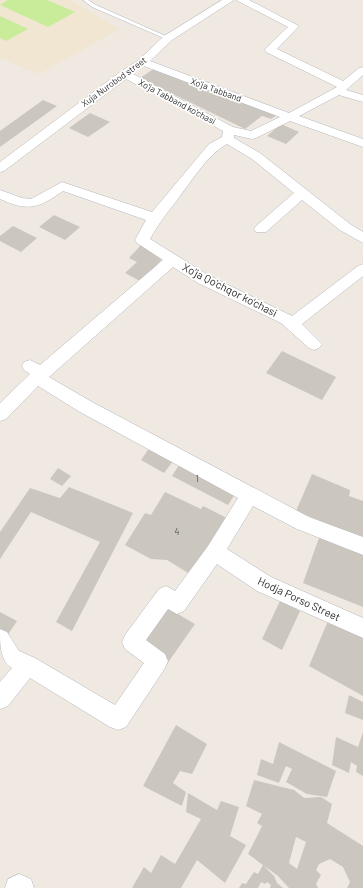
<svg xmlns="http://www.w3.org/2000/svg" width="363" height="888" font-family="Barlow,sans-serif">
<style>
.education{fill:#f0e6d1}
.pitch{fill:#c9ec9a}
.building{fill:#cbc7bf;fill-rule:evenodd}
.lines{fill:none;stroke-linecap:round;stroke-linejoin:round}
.lane-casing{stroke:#b4b7c1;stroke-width:1}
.street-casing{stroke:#b4b7c1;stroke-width:1}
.lane{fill:#fff;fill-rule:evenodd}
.street{fill:#fff;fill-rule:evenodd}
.labels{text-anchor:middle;stroke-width:3.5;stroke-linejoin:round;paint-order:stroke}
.far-street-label{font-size:9px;fill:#2e2e2e;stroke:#fff}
.number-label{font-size:9px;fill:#555452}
.street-label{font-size:11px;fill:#2e2e2e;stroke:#fff}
</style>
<rect width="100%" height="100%" fill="#efe9e1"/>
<path class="education" d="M0 0H70L120 29 39 74 0 58Z"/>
<path class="pitch" d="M8 0H47L75 12 48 27 0 5Z
M0 16 28 29 6 41 0 38Z"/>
<path class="building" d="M155 68 183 79 180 80 277 115 271 119 262 116 245 129 140 78Z
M43 100 57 106 0 147V131Z
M90 113 110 122 88 137 69 128Z
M281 124 299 132 286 144 267 136Z
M54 215 80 227 65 240 39 227Z
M13 226 37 238 21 252 0 241V236Z
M141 245 162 259 142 282 125 273 137 262 129 258Z
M282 351 336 377 322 400 266 373Z
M150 447 174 460 164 473 141 460Z
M181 462 237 491 228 505 172 476Z
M58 468 71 476 62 486 50 479Z
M312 474 350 490 349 496 363 501V539L296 511Z
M69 487 133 513 72 631 56 622 100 542 31 512 0 559V532L30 488 60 498Z
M165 492 201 509 203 506 229 519 193 576 167 560 151 559 125 545 145 513 151 515Z
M320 535 363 552V607L303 583Z
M280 601 300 611 282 650 262 639Z
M166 607 195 624 167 664 141 643Z
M0 612 17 621 7 636 0 632Z
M330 616 363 633V696L309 666Z
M349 695 363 702V720L345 713Z
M176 725 207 744 192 774 180 771 173 783 186 792 182 806 143 786Z
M363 732V776L356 772 357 766 351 762 349 773 332 765 336 737 358 747Z
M279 742 336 771 327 797 307 794 286 782 292 769 286 766 279 783 257 775 261 759 273 764Z
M254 780 294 790 304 798 321 797 332 804 327 823 363 846V888H347L350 882 343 867 330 859 319 864 316 870 321 875 316 884 318 888H289L278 876 248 854 262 826 257 823 262 814 246 806ZM296 837 306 842 297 869 289 863Z
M188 793 217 810 221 801 239 807 230 836 246 845 225 883 197 860 181 888H132L144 867 151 873 161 855 175 864 201 819 186 812Z
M263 865 274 876 277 883 283 888H270L271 885 267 882 265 884 261 882 258 888H239L242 883 246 884 254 872 258 874Z"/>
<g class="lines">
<g class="lane-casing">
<path id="lane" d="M83 0H88L96 5 170 38 166 39 92 7Z"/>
</g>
<g class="street-casing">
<path id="street" d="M222 0H234L172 40 150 61 289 113 337 87 266 52 265 50 266 48 288 27 236 0H249L299 26 277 49 343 81 359 68 363 67V75L346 90 363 95V102L339 95 299 116 363 139V147L290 121 256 138 252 139 234 135V138L260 153 350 224 363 232V243L340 230 302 200 266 232H256L254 229 256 226 294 193 252 159 227 144C207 155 194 178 180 196 169 211 159 222 150 239L208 275 292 316 358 266 363 264V276L302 324 322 344 319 348 314 350 309 348 281 323 198 283 173 267 49 377 92 402 309 517 363 537V555L297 529 253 506 227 549 271 577 363 618V638L257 591 217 564 184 611 177 614 168 609 146 640 165 654 168 661 165 668 126 727 118 730 110 727 30 678 8 706 0 709V682L12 668C0 661 0 644 0 629L7 632 19 651 35 658 115 705 144 663 125 649 122 642 125 635 159 589 166 586 175 591 208 546 238 498 80 412 38 386 6 419 0 421V403L30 374 24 370 22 366 24 362 30 360 40 365 163 260 137 243 135 240 146 220 63 191C39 208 28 212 0 199V190L22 198 31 199 62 182 152 212 209 144 222 137 223 131 126 79 4 171 0 172V162L120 72 139 60 164 36ZM144 66 280 117 251 131 233 127 133 74Z
M19 874 31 879 34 888H5L8 879Z"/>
</g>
<use href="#lane" class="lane"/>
<use href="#street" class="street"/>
</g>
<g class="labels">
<g class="far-street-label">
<text transform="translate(114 82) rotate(-36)" y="3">Xuja Nurobod street</text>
<text transform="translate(216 90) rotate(20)" y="3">Xo'ja Tabband</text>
<text transform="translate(177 102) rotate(28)" y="3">Xo'ja Tabband ko'chasi</text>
</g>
<g class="number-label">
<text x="197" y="482">1</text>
<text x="177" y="535">4</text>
</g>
<g class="street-label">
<text transform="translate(230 290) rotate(27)" y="4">Xo'ja Qo'chqor ko'chasi</text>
<text transform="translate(299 599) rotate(25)" y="4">Hodja Porso Street</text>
</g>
</g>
</svg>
